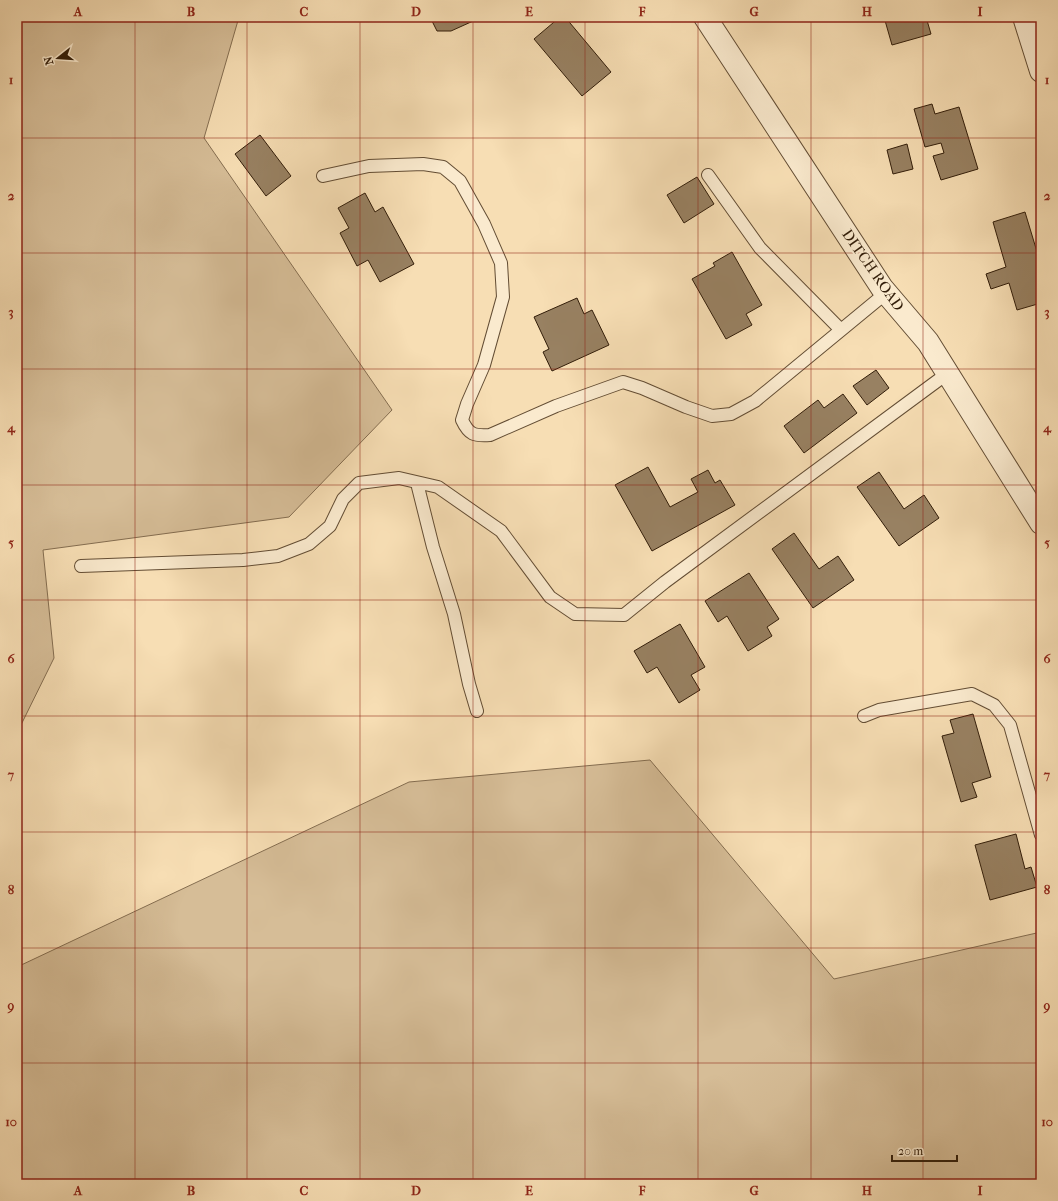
<svg xmlns="http://www.w3.org/2000/svg" width="1058" height="1201" font-family="'IM FELL French Canon',serif">
<style>
.green{fill:#d6bd97;stroke:#846d50}
.building{fill:#988162;stroke:#321d09}
.lines{fill:none;stroke-linecap:round;stroke-linejoin:round}
.service-casing{stroke:#634d34;stroke-width:14}
.minor-casing{stroke:#634d34;stroke-width:24}
.service{stroke:#faeace;stroke-width:12}
.minor{stroke:#faeace;stroke-width:22}
.grid{fill:none;stroke:#8f2418;stroke-width:1;stroke-opacity:0.55}
.labels{text-anchor:middle;stroke-width:4;stroke-linejoin:round;paint-order:stroke}
.street-label{font-size:15px;fill:#321d09;stroke:#faeace}
.neatline{fill:none;stroke:#8f2418;stroke-width:1.5}
.grid-label{font-size:13px;text-anchor:middle;font-weight:bold;fill:#8f2418}
</style>
<rect width="100%" height="100%" fill="#f7deb4"/>
<filter id="stains"><feTurbulence type="fractalNoise" baseFrequency=".005" numOctaves="4"/><feColorMatrix values="0 0 0 0 .2 0 0 0 0 .09 0 0 0 0 .02 0 0 0 .5 -.17"/></filter>
<radialGradient id="worn" r=".72"><stop offset=".6" stop-color="#630" stop-opacity="0"/><stop offset="1" stop-color="#630" stop-opacity=".3"/></radialGradient>
<path class="green" d="M17 17H239L204 138 392 410 289 517 43 550 54 658 17 733Z
M650 760 834 979 1041 932V1184H17V967L409 782Z"/>
<path class="building" d="M430 17H482L451 31H437Z
M560 17H565L611 72 582 96 534 39Z
M884 17H926L931 34 892 45Z
M932 104 935 114 959 107 978 169 941 180 933 156 944 153 941 143 925 147 914 109Z
M260 135 291 176 266 196 235 154Z
M907 144 913 169 893 174 887 150Z
M697 177 714 204 684 223 667 195Z
M365 193 375 212 383 207 414 264 380 282 368 260 357 266 340 233 349 228 338 208Z
M1025 212 1041 265V303L1017 310 1009 283 991 289 986 274 1006 267 993 222Z
M732 252 762 305 746 314 752 325 726 339 692 279 715 266 713 263Z
M577 298 584 314 592 310 609 345 552 371 543 352 549 349 534 317Z
M876 370 889 388 867 405 853 386Z
M843 394 857 413 804 453 784 426 818 400 824 408Z
M648 467 670 507 698 492 691 479 708 470 715 483 720 480 735 505 652 551 615 485Z
M879 472 904 509 924 495 939 518 899 546 857 487Z
M794 533 819 569 838 556 854 580 813 608 772 549Z
M749 573 779 619 767 627 772 636 748 651 727 616 718 622 705 601Z
M680 624 705 667 691 675 700 690 679 703 657 667 647 673 634 651Z
M973 714 991 777 972 783 977 797 961 802 942 736 954 733 950 720Z
M1016 834 1025 869 1031 867 1037 887 990 900 975 845Z"/>
<g class="lines">
<g class="service-casing">
<path id="service" d="M708 175 760 248 841 330
M323 176 369 166 423 164 443 167 460 181 484 224 501 263 503 297 484 365 467 404 462 420C469 435 474 436 490 435L556 406 623 382 642 388 686 407 712 416 731 414 755 401 886 293
M417 483 433 547 454 614 469 684 477 711
M81 566 243 560 278 556 309 544 330 526 343 499 359 483 399 478 438 487 501 531 550 597 575 614 624 615 665 582 948 373
M864 716 879 710 972 694 994 705 1010 725 1041 835"/>
</g>
<g class="minor-casing">
<path id="minor" d="M705 17 882 288 928 342 1041 523
M1024 17 1041 71"/>
</g>
<use href="#service" class="service"/>
<use href="#minor" class="minor"/>
</g>
<path class="grid" d="M135 17V1184M247 17V1184M360 17V1184M473 17V1184M585 17V1184M698 17V1184M811 17V1184M923 17V1184M17 138H1041M17 253H1041M17 369H1041M17 485H1041M17 600H1041M17 716H1041M17 832H1041M17 948H1041M17 1063H1041"/>
<g class="labels">
<g class="street-label">
<text transform="translate(873 270) rotate(55)" y="5">DITCH ROAD</text>
</g>
</g>
<rect width="1058" height="1201" fill="none" stroke="#f7deb4" stroke-width="44"/>
<g transform="translate(58 58) rotate(253)" stroke="#faeace" stroke-width="3" paint-order="stroke">
<path d="M0-3L7 15L0 10L-7 15Z" fill="#321d09"/>
<text y="-6" font-size="11" font-weight="bold" text-anchor="middle" fill="#321d09">N</text>
</g>
<path d="M892 1155v6h65v-6" fill="none" stroke="#321d09" stroke-width="2"/>
<text x="898" y="1155" font-size="12" fill="#321d09" stroke="#faeace" stroke-width="3" paint-order="stroke">20 m</text>
<rect x="22" y="22" width="1014" height="1157" class="neatline"/>
<g class="grid-label">
<text x="78" y="16">A</text>
<text x="191" y="16">B</text>
<text x="304" y="16">C</text>
<text x="416" y="16">D</text>
<text x="529" y="16">E</text>
<text x="642" y="16">F</text>
<text x="754" y="16">G</text>
<text x="867" y="16">H</text>
<text x="980" y="16">I</text>
<text x="11" y="84">1</text>
<text x="1047" y="84">1</text>
<text x="11" y="200">2</text>
<text x="1047" y="200">2</text>
<text x="11" y="316">3</text>
<text x="1047" y="316">3</text>
<text x="11" y="432">4</text>
<text x="1047" y="432">4</text>
<text x="11" y="547">5</text>
<text x="1047" y="547">5</text>
<text x="11" y="663">6</text>
<text x="1047" y="663">6</text>
<text x="11" y="779">7</text>
<text x="1047" y="779">7</text>
<text x="11" y="894">8</text>
<text x="1047" y="894">8</text>
<text x="11" y="1010">9</text>
<text x="1047" y="1010">9</text>
<text x="11" y="1126">10</text>
<text x="1047" y="1126">10</text>
<text x="78" y="1195">A</text>
<text x="191" y="1195">B</text>
<text x="304" y="1195">C</text>
<text x="416" y="1195">D</text>
<text x="529" y="1195">E</text>
<text x="642" y="1195">F</text>
<text x="754" y="1195">G</text>
<text x="867" y="1195">H</text>
<text x="980" y="1195">I</text>
</g>
<rect width="100%" height="100%" filter="url(#stains)"/>
<rect width="100%" height="100%" fill="url(#worn)"/>
</svg>
